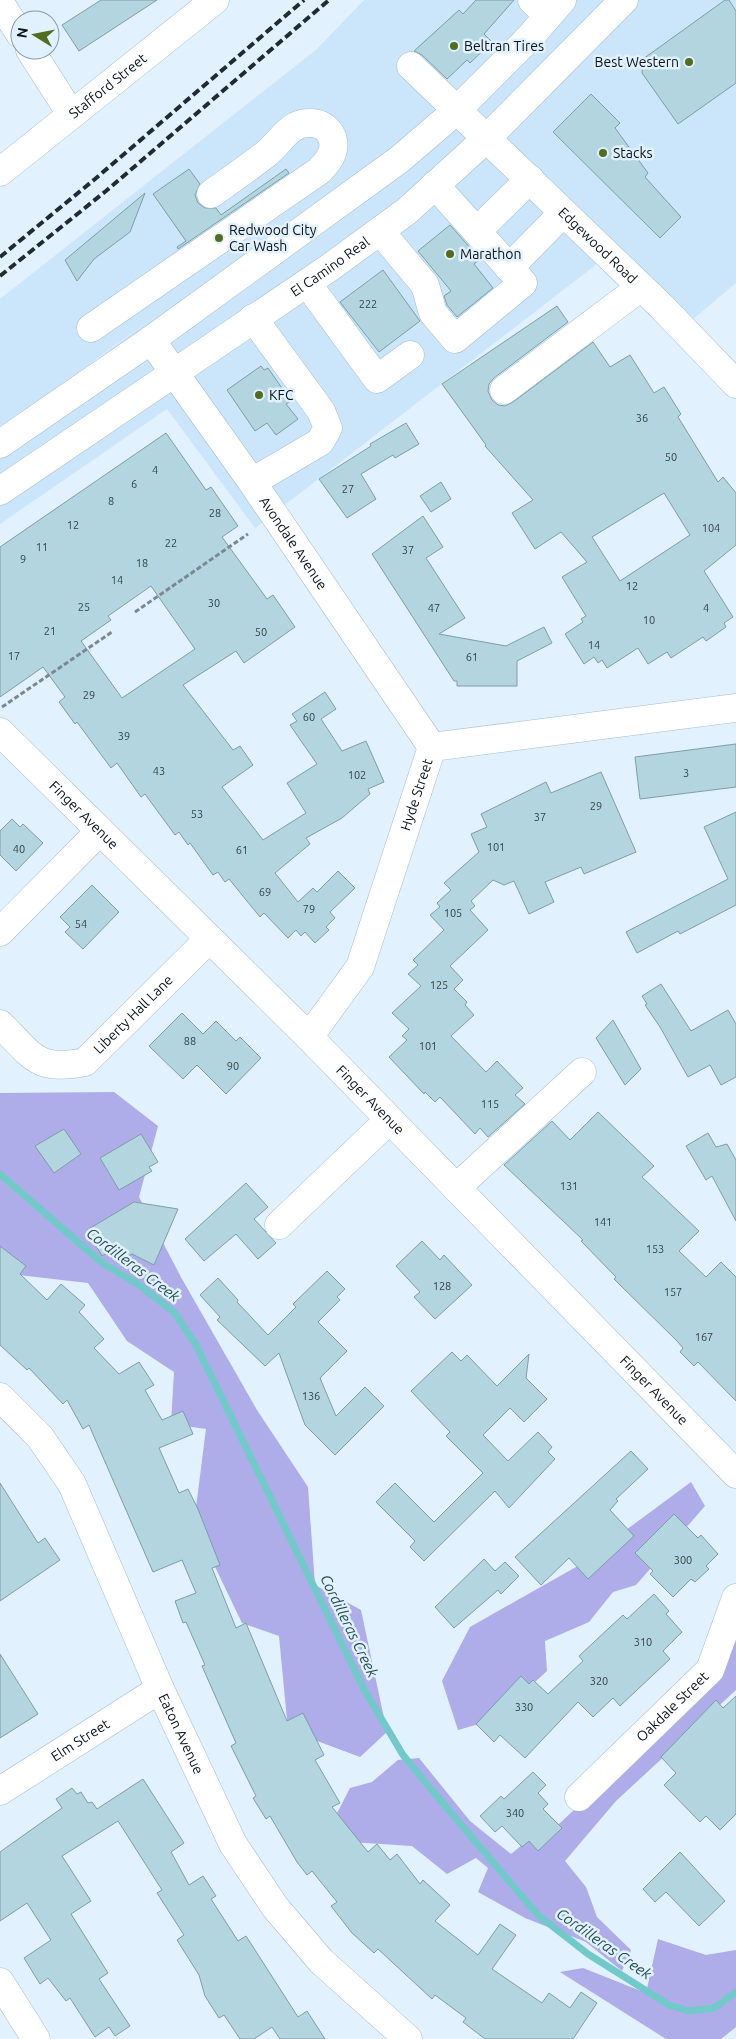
<svg xmlns="http://www.w3.org/2000/svg" width="736" height="2039" font-family="Ubuntu,sans-serif">
<style>
.built{fill:#cbe6fa}
.forest{fill:#aeace9}
.lines{fill:none;stroke-linecap:round;stroke-linejoin:round}
.stream{stroke:#71cac9;stroke-width:7}
.building{fill:#b3d5df;stroke:#7d9ea8;fill-rule:evenodd}
.minor-casing{stroke:#a4bed1;stroke-width:29}
.major-casing{stroke:#a4bed1;stroke-width:29}
.path{stroke:#7b8892;stroke-width:3;stroke-dasharray:5 2.5;stroke-linecap:butt}
.minor{stroke:#fff;stroke-width:28}
.major{stroke:#fff;stroke-width:28}
.rail{stroke:#202a31;stroke-width:4;stroke-dasharray:8 4;stroke-linecap:butt}
.poi-dot{fill:#526d1f;stroke:#e1f1fd;stroke-width:2}
.labels{text-anchor:middle;stroke-width:5;stroke-linejoin:round;paint-order:stroke}
.number-label{font-size:11px;fill:#34434a}
.poi-label{font-size:14px;fill:#091219;stroke:#e1f1fd;text-anchor:start}
.street-label{font-size:14px;fill:#091219;stroke:#e1f1fd}
.water-label{font-size:15px;font-style:italic;fill:#254e4e;stroke:#e1f1fd}
</style>
<rect width="100%" height="100%" fill="#e1f1fd"/>
<path class="built" d="M364 0H736V283L686 325 615 250 255 528 167 409 0 524V433L160 312 0 430V299L317 49Z"/>
<path class="forest" d="M114 1092 158 1126 139 1197 182 1279 257 1410 308 1487 315 1585 361 1610 387 1732 360 1757 288 1730 279 1636 242 1623 194 1523 206 1429 171 1424 174 1372 127 1341 88 1283 10 1274 0 1268V1093Z
M691 1482 705 1506 636 1585 613 1592 589 1622 545 1641 547 1671 493 1720 458 1730 442 1681 470 1627 576 1567Z
M736 1623V1690L616 1801 565 1861 586 1887 597 1917 631 1950 622 1971 586 1942 525 1918 478 1892 488 1868 476 1858 447 1874 412 1846 350 1842 333 1821 350 1788 372 1782 398 1760 419 1758 470 1821 511 1854 532 1837 559 1824 672 1718Z
M658 1939 706 1955 736 1950V2027L721 2039H666L560 1972 583 1968 646 1993Z"/>
<g class="lines">
<path class="stream" d="M0 1174 101 1262 139 1285 174 1312 196 1345 365 1691 403 1755 447 1808 538 1915 588 1954 669 2005 689 2011 714 2008 736 1992"/>
</g>
<path class="building" d="M101 0H157L79 51 62 25Z
M476 0H514L484 34 492 42 470 63 467 60 447 79 422 55 414 51 459 10 463 14Z
M725 0H729L736 11V83L678 124 642 73 643 59Z
M591 94 620 123 615 128 648 173 645 177 681 217 660 238 553 132Z
M189 169 200 184 195 195 198 203 205 208H216L221 215 286 169 289 173 178 249 177 247 186 241 153 194Z
M145 193 130 232 94 259 77 281 65 260Z
M450 225 480 259 474 264 493 288 457 317 447 305 444 296 451 291 418 251Z
M383 270 420 321 379 352 340 302Z
M557 306 568 322 494 378 489 384 488 391 492 400 498 405 505 406 513 402 593 342 610 367 630 355 654 393 664 387 681 414 678 417 718 482 723 477 736 493V545L704 571 733 617 724 623 726 627 706 641 703 637 671 658 667 652 648 664 638 648 607 668 602 660 598 663 594 657 584 664 565 634 583 622 581 619 586 616 562 577 587 562 561 532 535 549 512 513 533 500 485 446 486 445 442 384ZM664 493 690 535 620 581 592 537Z
M261 366 264 370 268 368 291 401 286 404 298 419 276 435 267 423 255 431 227 390Z
M406 423 419 444 395 458 393 455 361 474 376 499 347 518 319 479 371 446 370 444Z
M166 433 206 490 211 487 238 526 222 537 267 599 273 595 295 627 244 663 236 651 183 685 233 750 240 746 253 765 222 787 263 840 306 813 287 783 317 764 290 725 297 721 292 714 325 692 336 709 321 719 342 751 366 741 384 782 368 789 370 794 342 818 306 838 310 844 275 873 298 902 313 888 317 892 338 871 355 888 330 912 335 918 326 927 329 930 315 943 305 932 301 936 296 930 288 938 264 913 260 917 229 879 225 882 218 872 213 875 190 843 188 845 179 832 175 835 145 794 141 797 117 763 111 768 77 722 75 724 59 702 65 697 43 667 0 697V547ZM151 586 195 649 122 698 81 641 111 620 108 616Z
M441 482 451 499 431 512 420 496Z
M423 516 443 547 426 558 465 618 439 634 506 646 544 627 552 643 517 661V686H457V681H454L372 554Z
M736 744V787L640 799 635 757Z
M601 772 636 852 584 874 581 867 545 882 554 902 529 914 514 881 504 885 493 880 471 901 475 906 470 910 488 930 450 966 463 980 454 989 467 1002 465 1005 474 1015 451 1036 486 1072 497 1061 523 1088 515 1095 525 1104 488 1137 480 1128 475 1134 440 1097 435 1102 425 1092 424 1094 389 1057 407 1040 402 1036 409 1029 392 1013 421 986 408 974 418 965 413 960 444 930 430 915 440 907 437 903 451 890 444 883 479 852 471 834 487 827 481 814 546 782 551 793Z
M736 812V905L680 934 678 931 637 953 626 932 728 879 704 827Z
M12 819 20 827 23 824 43 843 16 871 0 855V831Z
M92 885 119 912 83 949 65 932 70 927 60 917Z
M661 984 691 1031 728 1010 736 1024V1077L721 1085 710 1065 688 1077 660 1027 645 1005 647 1004 642 996Z
M182 1013 203 1034 216 1021 236 1041 240 1037 261 1058 226 1094 197 1065 183 1079 149 1046Z
M613 1020 641 1069 625 1085 596 1038Z
M598 1112 654 1166 642 1177 699 1231 679 1251 706 1277 721 1262 736 1277V1401L698 1362 694 1366 680 1352 683 1348 677 1341 614 1279 616 1277 581 1241 583 1240 504 1165 552 1121 570 1140Z
M64 1129 81 1154 54 1173 35 1146Z
M708 1133 716 1147 727 1144 736 1160V1221L712 1176 706 1180 686 1146Z
M141 1134 158 1162 149 1167 152 1171 119 1190 100 1158Z
M246 1183 268 1207 254 1219 276 1243 258 1259 236 1234 204 1261 185 1239Z
M134 1202 178 1209 154 1265 132 1254 125 1258 118 1246 102 1256 87 1230Z
M422 1241 440 1260 444 1255 472 1285 435 1319 414 1297 420 1292 396 1266Z
M0 1246 26 1266 20 1274 47 1300 61 1284 85 1305 79 1312 104 1339 94 1348 119 1374 139 1362 154 1385 145 1390 162 1420 183 1411 193 1434 159 1448 179 1493 188 1489 198 1509 220 1565 212 1568 236 1628 246 1623 287 1721 303 1713 324 1755 315 1760 340 1803 332 1807 368 1852 377 1844 390 1860 397 1854 420 1884 423 1880 450 1905 435 1921 478 1955 500 1924 516 1935 492 1969 542 2003 549 1993 570 2008 581 1992 597 2003 573 2039H485L463 2022 466 2018 435 1995 432 1999 378 1949 374 1953 352 1933 331 1906 337 1902 312 1871 307 1875 297 1862 270 1816 266 1819 253 1798 256 1796 231 1746 236 1743 202 1666 205 1665 186 1622 183 1623 175 1601 196 1593 182 1560 153 1572 89 1425 83 1429 67 1400 63 1404 29 1368 27 1370 0 1345Z
M327 1271 345 1289 337 1297 340 1300 318 1322 347 1351 320 1378 336 1416 365 1387 384 1406 335 1455 305 1425 279 1353 265 1366 217 1320 220 1317 200 1295 218 1278 238 1300 237 1302 268 1335 296 1307 293 1304Z
M452 1352 461 1361 467 1355 497 1386 529 1354 526 1378 547 1399 524 1422 510 1408 483 1435 508 1461 538 1432 552 1447 548 1452 555 1459 509 1508 495 1491 424 1561 410 1547 415 1541 376 1502 395 1483 434 1522 483 1473 446 1436 450 1432 411 1391Z
M631 1451 648 1469 616 1499 618 1501 610 1510 634 1536 588 1579 569 1558 541 1585 515 1557Z
M0 1483 38 1543 45 1538 60 1560 0 1601Z
M674 1514 698 1538 701 1535 718 1554 706 1566 709 1569 695 1582 691 1579 673 1597 650 1574 653 1571 635 1553Z
M484 1559 495 1571 505 1562 519 1576 501 1594 498 1590 454 1628 435 1607Z
M654 1594 669 1611 666 1614 682 1632 663 1651 670 1659 620 1706 613 1698 593 1717 578 1702 525 1758 500 1735 494 1742 476 1724 521 1676 529 1684 533 1680 548 1694 583 1661 579 1656 623 1615 627 1619Z
M0 1654 38 1714 0 1738Z
M736 1696V1814L720 1830 706 1816 700 1822 664 1785 676 1773 661 1757 716 1700 723 1708Z
M533 1772 546 1785 538 1793 548 1804 543 1809 562 1828 538 1851 529 1841 522 1847 502 1826 495 1832 480 1816 501 1796 504 1799Z
M143 1779 184 1843 171 1852 189 1885 203 1876 216 1896 211 1899 238 1941 246 1936 298 2017 307 2011 325 2039H280L272 2027 254 2039H240L224 2015 219 2018 205 1996 199 1975 177 1940 184 1935 157 1893 162 1890 118 1821 62 1856 91 1901 71 1914 108 1973 99 1979 130 2026 115 2036 109 2027 95 2037 70 1998 66 2001 48 1978 40 1984 24 1958 51 1940 27 1903 0 1921V1852L62 1808 56 1799 72 1788 77 1794 81 1792 88 1803 92 1802 97 1809Z
M680 1852 725 1901 699 1926 666 1892 655 1902 643 1889Z"/>
<g class="lines">
<g class="minor-casing">
<g id="minor">
<path d="M532 0 548 16"/>
<path d="M0 3 20 34"/>
<path d="M30 50 71 114"/>
<path id="s1" d="M411 66 661 306 736 384"/>
<path id="s2" d="M0 172 215 0"/>
<path d="M380 231 425 285 433 313 455 339 523 283 435 185"/>
<path d="M477 231 530 179"/>
<path d="M509 268 563 213"/>
<path d="M307 283 377 379 410 355"/>
<path d="M91 328 319 171C324 166 330 159 332 153 338 136 325 122 308 123 289 123 280 143 266 154 248 168 229 181 211 194"/>
<path id="s3" d="M151 340 252 482 432 747"/>
<path d="M504 390 641 287"/>
<path d="M252 482 320 442 328 428 321 411 253 318"/>
<path id="s4" d="M0 732 309 1037 736 1474"/>
<path d="M0 932 100 831"/>
<path id="s5" d="M0 1024C33 1056 36 1072 85 1062L209 939"/>
<path id="s6" d="M309 1037 360 967 432 747 736 708"/>
<path d="M456 1188 582 1072"/>
<path d="M279 1225 389 1120"/>
<path id="s7" d="M0 1397 40 1437 72 1484 160 1689 233 1844 275 1907 321 1961 408 2039"/>
<path id="s8" d="M0 1791 160 1689"/>
<path id="s9" d="M579 1797 710 1670 736 1598"/>
<path d="M0 1982 36 2039"/>
</g>
</g>
<g class="major-casing">
<g id="major">
<path d="M0 444 151 340 400 159 457 110 530 37 562 0"/>
<path id="s10" d="M0 491 329 268 407 211 487 138 624 0"/>
</g>
</g>
<path class="path" d="M135 612 248 534
M2 707 112 632"/>
<use href="#minor" class="minor"/>
<use href="#major" class="major"/>
<path class="rail" d="M0 257 95 179 304 0
M0 276 106 191 329 0"/>
</g>
<g class="poi-dot">
<circle cx="454" cy="46" r="5"/>
<circle cx="689" cy="62" r="5"/>
<circle cx="603" cy="153" r="5"/>
<circle cx="219" cy="238" r="5"/>
<circle cx="450" cy="254" r="5"/>
<circle cx="259" cy="395" r="5"/>
</g>
<g class="labels">
<g class="number-label">
<text x="368" y="308">222</text>
<text x="642" y="422">36</text>
<text x="671" y="461">50</text>
<text x="155" y="474">4</text>
<text x="134" y="488">6</text>
<text x="348" y="493">27</text>
<text x="111" y="505">8</text>
<text x="215" y="517">28</text>
<text x="73" y="529">12</text>
<text x="711" y="532">104</text>
<text x="171" y="547">22</text>
<text x="42" y="551">11</text>
<text x="408" y="554">37</text>
<text x="23" y="563">9</text>
<text x="142" y="567">18</text>
<text x="117" y="584">14</text>
<text x="632" y="590">12</text>
<text x="214" y="607">30</text>
<text x="84" y="611">25</text>
<text x="434" y="612">47</text>
<text x="706" y="612">4</text>
<text x="649" y="624">10</text>
<text x="50" y="635">21</text>
<text x="261" y="636">50</text>
<text x="594" y="649">14</text>
<text x="14" y="660">17</text>
<text x="472" y="661">61</text>
<text x="89" y="699">29</text>
<text x="309" y="721">60</text>
<text x="124" y="740">39</text>
<text x="159" y="775">43</text>
<text x="686" y="777">3</text>
<text x="357" y="779">102</text>
<text x="596" y="810">29</text>
<text x="197" y="818">53</text>
<text x="540" y="821">37</text>
<text x="496" y="851">101</text>
<text x="19" y="853">40</text>
<text x="242" y="854">61</text>
<text x="265" y="896">69</text>
<text x="309" y="913">79</text>
<text x="453" y="917">105</text>
<text x="81" y="928">54</text>
<text x="439" y="989">125</text>
<text x="190" y="1045">88</text>
<text x="428" y="1050">101</text>
<text x="233" y="1070">90</text>
<text x="490" y="1108">115</text>
<text x="569" y="1190">131</text>
<text x="603" y="1226">141</text>
<text x="655" y="1253">153</text>
<text x="442" y="1290">128</text>
<text x="673" y="1296">157</text>
<text x="704" y="1341">167</text>
<text x="311" y="1400">136</text>
<text x="683" y="1564">300</text>
<text x="643" y="1646">310</text>
<text x="599" y="1685">320</text>
<text x="524" y="1711">330</text>
<text x="515" y="1817">340</text>
</g>
<g class="poi-label">
<text x="464" y="51">Beltran Tires</text>
<text x="679" y="67" text-anchor="end">Best Western</text>
<text x="613" y="158">Stacks</text>
<text x="229" y="235">Redwood City<tspan x="229" dy="16">Car Wash</tspan></text>
<text x="460" y="259">Marathon</text>
<text x="269" y="400">KFC</text>
</g>
<g class="street-label">
<text dy="5" stroke="none"><textPath href="#s2" startOffset="138">Stafford Street</textPath></text>
<text dy="5" stroke="none"><textPath href="#s1" startOffset="259">Edgewood Road</textPath></text>
<text dy="5" stroke="none"><textPath href="#s10" startOffset="399">El Camino Real</textPath></text>
<text dy="5" stroke="none"><textPath href="#s3" startOffset="248">Avondale Avenue</textPath></text>
<text dy="5" stroke="none"><textPath href="#s6" startOffset="268">Hyde Street</textPath></text>
<text dy="5" stroke="none"><textPath href="#s4" startOffset="118">Finger Avenue</textPath></text>
<text dy="5" stroke="none"><textPath href="#s5" startOffset="168">Liberty Hall Lane</textPath></text>
<text dy="5" stroke="none"><textPath href="#s4" startOffset="522">Finger Avenue</textPath></text>
<text dy="5" stroke="none"><textPath href="#s4" startOffset="928">Finger Avenue</textPath></text>
<text dy="5" stroke="none"><textPath href="#s9" startOffset="130">Oakdale Street</textPath></text>
<text dy="5" stroke="none"><textPath href="#s7" startOffset="386">Eaton Avenue</textPath></text>
<text dy="5" stroke="none"><textPath href="#s8" startOffset="95">Elm Street</textPath></text>
</g>
<g class="water-label">
<text transform="translate(133 1265) rotate(37)" y="5">Cordilleras Creek</text>
<text transform="translate(349 1626) rotate(64)" y="5">Cordilleras Creek</text>
<text transform="translate(604 1944) rotate(35)" y="5">Cordilleras Creek</text>
</g>
</g>
<g transform="translate(35 35) rotate(280)"><circle r="24" fill="#e1f1fd" stroke="#8b98a2"/>
<path d="M0-4L9 19L0 12L-9 19Z" fill="#526d1f"/>
<text y="-8" font-size="14" font-weight="bold" text-anchor="middle" fill="#091219">N</text>
</g>
</svg>
